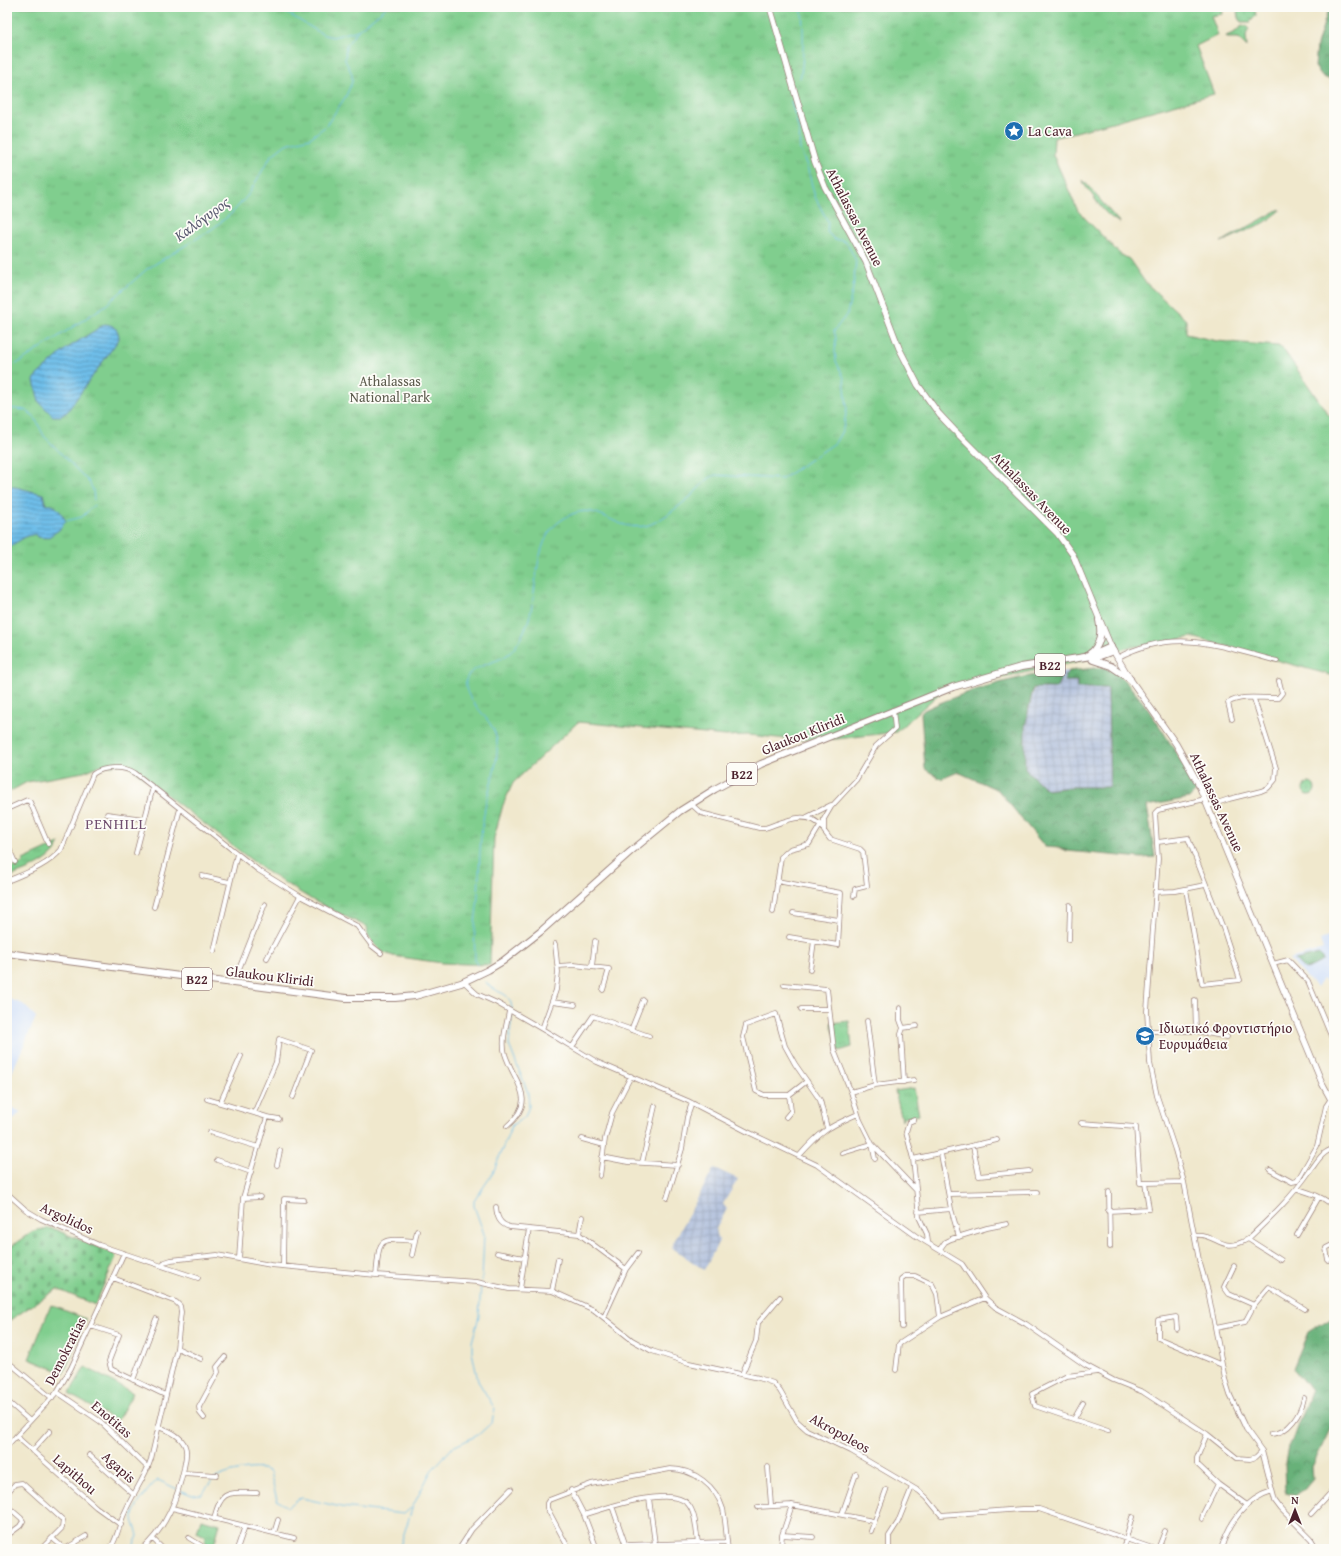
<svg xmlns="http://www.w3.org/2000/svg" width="1341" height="1556" font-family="'Gentium Book Plus',serif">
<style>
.built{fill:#cadcf9}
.industrial{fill:url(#industrial-grid)}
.grass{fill:url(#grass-dots);stroke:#65765c}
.forest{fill:url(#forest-crowns);stroke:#596852}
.cemetery{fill:url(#cemetery-stones);stroke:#65765c}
.park{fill:url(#park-tufts);stroke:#65765c}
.pitch{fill:#80ce8e;stroke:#65765c}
.water{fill:url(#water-rules);stroke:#5c6e8a}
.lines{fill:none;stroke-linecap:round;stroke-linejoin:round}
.stream{stroke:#6ebee9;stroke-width:1}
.minor-casing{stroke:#9d847c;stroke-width:5.5}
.secondary-casing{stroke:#9d847c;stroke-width:7}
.primary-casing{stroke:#9d847c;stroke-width:8}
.minor{stroke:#fff;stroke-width:4}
.secondary{stroke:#fff;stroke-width:5.5}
.primary{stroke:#fff;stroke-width:6}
.labels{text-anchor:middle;stroke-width:3.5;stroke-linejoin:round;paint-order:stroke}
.shield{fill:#fdfcf7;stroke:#806168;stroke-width:1}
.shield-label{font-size:13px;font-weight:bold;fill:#4a1f2b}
.poi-label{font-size:14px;fill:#4a1f2b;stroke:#fdfcf7;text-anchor:start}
.street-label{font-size:14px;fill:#4a1f2b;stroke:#fdfcf7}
.park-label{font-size:14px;fill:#5d5c4e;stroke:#fdfcf7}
.water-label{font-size:15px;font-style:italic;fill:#57576e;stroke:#fdfcf7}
.neighbourhood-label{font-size:15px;letter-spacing:1px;fill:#714f6f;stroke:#fdfcf7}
</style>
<defs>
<pattern id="industrial-grid" width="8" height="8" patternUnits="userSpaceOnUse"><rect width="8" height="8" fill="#b7c5de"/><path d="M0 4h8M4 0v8" fill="none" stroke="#9fa9bf"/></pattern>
<pattern id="grass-dots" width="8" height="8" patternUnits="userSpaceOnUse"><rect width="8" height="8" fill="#80ce8e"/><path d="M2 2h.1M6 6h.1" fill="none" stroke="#70b07b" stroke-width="1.8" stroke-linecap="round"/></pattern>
<pattern id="forest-crowns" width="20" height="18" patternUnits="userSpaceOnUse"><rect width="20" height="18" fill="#68b179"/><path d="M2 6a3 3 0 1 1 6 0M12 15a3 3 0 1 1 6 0" fill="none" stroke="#588f63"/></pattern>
<pattern id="cemetery-stones" width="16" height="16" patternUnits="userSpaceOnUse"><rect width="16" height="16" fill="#80ce8e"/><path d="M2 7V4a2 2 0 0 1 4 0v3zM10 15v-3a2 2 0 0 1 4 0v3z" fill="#70b07b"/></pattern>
<pattern id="park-tufts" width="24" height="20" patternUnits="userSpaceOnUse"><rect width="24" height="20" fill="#80ce8e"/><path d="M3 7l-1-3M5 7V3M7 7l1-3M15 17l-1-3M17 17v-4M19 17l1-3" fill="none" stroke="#70b07b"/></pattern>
<pattern id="water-rules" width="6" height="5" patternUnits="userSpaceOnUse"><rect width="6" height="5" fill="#6ebee9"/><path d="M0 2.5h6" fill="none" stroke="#5c9abd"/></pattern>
</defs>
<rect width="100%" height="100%" fill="#fdfcf7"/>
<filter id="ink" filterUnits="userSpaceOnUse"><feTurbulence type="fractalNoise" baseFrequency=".025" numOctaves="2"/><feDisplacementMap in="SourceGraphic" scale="8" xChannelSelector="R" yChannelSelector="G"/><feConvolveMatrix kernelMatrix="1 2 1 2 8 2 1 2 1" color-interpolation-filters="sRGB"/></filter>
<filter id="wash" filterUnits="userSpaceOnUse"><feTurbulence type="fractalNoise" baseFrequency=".012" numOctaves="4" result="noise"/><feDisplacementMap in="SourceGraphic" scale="16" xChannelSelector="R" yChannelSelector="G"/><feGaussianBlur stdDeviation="0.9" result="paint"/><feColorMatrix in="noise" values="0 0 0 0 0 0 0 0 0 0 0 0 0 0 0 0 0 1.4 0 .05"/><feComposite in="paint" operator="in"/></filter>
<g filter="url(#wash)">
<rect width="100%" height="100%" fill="#f0e8cd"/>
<path class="built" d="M1334 935V986L1323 979 1317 988 1289 959 1323 949 1320 940Z
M7 998 23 1004 36 1017 7 1084Z
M7 1105 21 1112 7 1125Z"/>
<path class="industrial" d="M1069 671 1067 672 1077 681 1078 688H1108L1111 787H1071L1047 790 1025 769V727L1034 688H1056L1060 680V674L1056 672Z
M714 1168 738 1179 723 1204 727 1209 716 1229 719 1241 704 1270 671 1247Z"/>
<path class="grass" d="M1239 7H1255L1256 16 1250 22H1241L1237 13Z
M1242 26H1246L1249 29 1246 35 1247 47 1238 38H1227L1226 36 1235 32Z
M1083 180 1120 223C1108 217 1100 207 1093 196 1089 190 1084 187 1083 180Z
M1280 209V211C1276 214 1265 223 1262 224 1248 229 1235 237 1221 242Z
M1303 789a6 6 0 1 1 12 0a6 6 0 1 1-12 0Z"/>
<path class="forest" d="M1329 7H1334V81L1323 77 1315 67 1317 45Z
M1103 667C1110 670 1117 673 1122 678 1151 707 1177 754 1197 790L1189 798 1147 806 1155 857 1142 858 1067 851 1059 848 1045 847 998 790 958 772 941 779 925 769 921 713 924 710C965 691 1012 677 1056 672L1060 674 1061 678 1056 688H1033L1025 727V769L1047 790 1071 787H1110L1108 688H1077V681H1065V675L1069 671Z
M1318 954 1321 956 1323 961 1305 970 1295 960Z
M1334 1316V1421L1312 1467 1313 1479 1303 1491 1296 1496 1286 1493 1285 1464 1288 1445 1294 1438 1311 1391 1293 1368 1308 1332Z"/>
<path class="cemetery" d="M47 1228 54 1229 114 1254 116 1257 95 1305 57 1289 7 1322V1249L33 1231Z"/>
<path class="park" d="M7 7H1222L1223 14 1211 16 1218 35 1196 46 1214 94 1054 138 1053 155 1078 211 1120 254 1129 259 1145 282 1186 320V334L1217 341 1278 346 1283 349 1328 414 1334 420V676L1192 637 1127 648 1099 657 943 690 896 732 837 739 798 740 748 735 726 736 578 722 513 783 503 805 494 838 490 965 442 963 393 956 382 952 373 943 368 936 367 927 314 901 267 872 129 766 123 764 96 767 84 772 27 782 7 793Z
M60 843C52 863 26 870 7 878V867L9 869 23 863V860Z
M849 1021 852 1047 839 1051 831 1023Z
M914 1088 919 1115 904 1117 902 1120 895 1091Z
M201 1519 220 1524 213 1548 204 1541 205 1536 197 1532Z"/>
<path class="pitch" d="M51 1305 86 1319 64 1373 29 1359Z
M85 1367 133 1393 117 1421 69 1394Z"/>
<path class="water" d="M105 324C114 325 119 329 119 339L67 412 61 416H53L39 402 34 381 36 376 66 349Z
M7 485 43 494 46 505C57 503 60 512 66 521L59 530 47 538 38 537 36 534 27 536 7 548Z"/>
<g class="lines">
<path class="stream" d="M277 7 324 35 333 37 358 30
M800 78C804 69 804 17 801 7
M15 365 106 305 147 269 212 229 232 213 248 195 271 156 286 144 310 138 326 126 346 96 352 82V74L345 60 346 46 358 30 387 7
M7 372 9 370
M7 408 25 410 34 416 44 436 89 482 93 490 94 500
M66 521 82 517 94 505
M477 965 475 961C475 950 474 939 475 928 475 916 478 905 478 894 480 867 479 841 484 814 487 790 499 767 497 742 495 717 463 703 466 681 468 666 497 663 507 655 516 649 521 637 526 627 539 598 531 541 560 521 598 494 608 532 645 526 659 523 679 506 690 497 698 490 705 479 715 475L782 479 835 443 843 429 847 408 844 378 836 361 835 352 836 338 834 331 847 314 853 288 856 261 847 243 842 240H835L827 232 828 222 815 197 807 166 800 150 799 130 791 101
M486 982C495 996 510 988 512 1009
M482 1281 484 1234 474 1206V1201L493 1173 512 1125 525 1117 529 1106 528 1093 509 1045 512 1013
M180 1490 192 1495 202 1494C206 1489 210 1482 216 1478 227 1472 260 1464 270 1472L277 1500 288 1507 298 1499 302 1498 341 1507 404 1514 411 1508
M132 1549 138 1536C137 1529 132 1521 133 1515 134 1508 152 1483 158 1480L177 1489
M399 1549 413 1506 431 1471 453 1447 478 1435 488 1426 492 1422 495 1409 478 1381 472 1352V1342L479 1316 481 1284"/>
</g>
</g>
<g filter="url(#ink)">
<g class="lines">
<g class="minor-casing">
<path id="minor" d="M1117 658C1175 627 1219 646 1277 661
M1232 719 1228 703C1242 694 1263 699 1278 698L1282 693 1279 681
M1205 799 1158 810 1155 813 1158 859 1147 1011 1150 1063 1157 1096 1175 1150 1184 1182 1199 1260 1208 1291 1225 1379 1230 1395 1246 1429 1262 1451 1275 1501 1281 1509 1311 1539 1317 1549
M691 804 701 813 759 828H765C784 822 807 808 823 828
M1208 806 1229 799 1261 791 1268 788 1275 780 1276 768 1254 699
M7 809 27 800 30 802 48 844
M107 814 144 819
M807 817 831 805
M1158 842 1188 838 1223 928 1240 980 1202 984 1186 889
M7 844 15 862
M136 853 153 787
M202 876 229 882
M7 881C26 873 47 866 61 850L93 774C104 766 124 766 135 773L258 870 300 896 357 926 372 946 381 953
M777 881 841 893 838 945 789 937
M1155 892 1175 891 1205 885
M854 896 855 889 867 886 863 852 860 849 830 839 824 831V819L831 807 856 780 876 746 895 729 893 710
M154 907 180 809
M773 912 781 857 790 849 809 844 821 824
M793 913 839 920
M1069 940 1070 905
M214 951 237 854
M267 958 300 896
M1273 964 1288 960 1308 981 1334 1043
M558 966 574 965 609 969 603 990
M592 966 595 941
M239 969 265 904
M810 970 814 941
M463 981 477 994 497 1003 542 1029 597 1062 688 1101 748 1132 817 1165 916 1236 962 1264 985 1298 995 1307 1026 1324 1085 1365 1113 1380 1143 1392 1207 1434 1237 1458 1250 1459 1256 1457 1262 1451
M784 985 827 989 834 1050 851 1092 860 1120 872 1144 875 1159
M1195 1000 1196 1031
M552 1002 575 1005
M900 1008V1020L903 1028
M801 1009H829
M867 1021 875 1085
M542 1029 556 990 558 972 555 944
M631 1030 643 1000
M1148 1031H1196L1227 1037
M572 1047 593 1016 649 1036
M904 1082 901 1034 903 1028 917 1026
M851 1092 875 1085 914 1080
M789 1095H764L756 1091 743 1037 746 1025 776 1014 785 1046 795 1064 820 1100 827 1128
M207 1099 267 1117 279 1119
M220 1103 241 1056
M254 1113 276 1062 279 1039 311 1050 293 1097
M786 1117 791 1111 789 1095 807 1081
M914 1120 909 1122 906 1132 913 1159 919 1217 927 1234 928 1242
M1081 1123 1136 1127 1140 1183H1145L1149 1209 1108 1211
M507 1126C539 1099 514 1083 505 1054 501 1041 507 1024 509 1011
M210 1132 258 1147
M582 1139 604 1145
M973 1146 979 1176 1029 1171
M842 1153 872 1144 916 1190
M941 1154 951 1209 959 1237
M799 1156C821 1131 828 1127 858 1114
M602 1157 628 1162 678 1165
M913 1159 997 1140
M217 1160 251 1172
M642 1163 655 1106
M277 1165 280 1151
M1270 1170 1292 1182 1297 1181 1317 1146 1326 1106 1330 1100
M600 1176 605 1139 612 1113 631 1076
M1145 1183 1184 1182
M1298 1189C1311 1193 1324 1197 1334 1207
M1109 1192 1110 1247
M7 1193 26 1210 41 1219 99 1245 198 1278
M949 1194 1037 1192
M243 1198 260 1197
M667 1198 682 1149 687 1117 692 1103
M496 1207C497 1217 499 1224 510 1227L579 1234 626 1269
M918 1212 951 1209
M579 1234 582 1217
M1194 1235C1218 1233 1221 1255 1248 1239
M1297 1235 1319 1197
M1334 1244 1326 1248 1328 1260 1334 1259
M940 1249 945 1242 951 1239 987 1228 1007 1224
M497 1253 524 1258
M412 1255 417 1231
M239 1259 243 1198 267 1117
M1281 1260 1248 1239C1271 1217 1292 1197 1310 1171 1317 1162 1322 1151 1334 1149
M163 1265 165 1262 171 1260 217 1255 271 1265 376 1275 477 1282 509 1289 552 1291 594 1310 632 1340 652 1351 689 1363 759 1378 773 1383 780 1391 797 1421 807 1430 851 1451 919 1491 927 1498 941 1515 1022 1509H1039L1155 1549
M283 1265 284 1199 304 1200
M1234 1266 1224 1287 1229 1294 1254 1305
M376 1275C380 1240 376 1237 414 1241
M520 1289 529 1229
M552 1291 558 1259
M604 1317 626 1269 638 1253
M91 1326 119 1335 109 1361 111 1369 165 1395
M902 1327 901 1279 905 1276H915L932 1284 937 1294 940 1317
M1216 1328 1245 1322 1254 1305 1269 1287 1305 1309
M1177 1329 1176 1317 1158 1320V1338L1222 1365
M177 1348 201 1359
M7 1361 52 1398
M896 1370 899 1344 940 1317 985 1298
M1097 1372 1067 1376 1032 1394 1035 1406 1108 1431
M742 1374 756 1341 758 1323 780 1297
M133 1380 156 1319
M57 1392 101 1422 148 1468
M7 1401 30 1421
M204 1418 200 1413 199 1407 218 1372 217 1367 225 1357
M1074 1419 1083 1403
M1207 1434 1197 1458V1464L1218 1484 1247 1505
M1271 1434C1289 1434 1301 1413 1304 1398
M16 1436 96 1507 121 1525
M7 1446 57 1392 71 1368 124 1253
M32 1451 50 1431
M89 1455 134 1495
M768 1467 771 1505
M183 1473 217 1475
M571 1490 584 1515 597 1549
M7 1493 15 1484 22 1483 63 1520 62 1528 41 1549
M649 1498 655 1544
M7 1506 21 1518 23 1521 20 1526 8 1535
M612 1506 627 1549
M758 1507 792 1505 873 1521
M172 1508 294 1538
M842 1514 856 1474
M1311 1514 1334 1489
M584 1515C605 1508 671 1485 688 1504 696 1513 696 1531 698 1543
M214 1519C221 1488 230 1493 257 1493
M1202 1519 1203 1514 1218 1484
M871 1531 886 1490
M274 1533 278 1520
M782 1535 813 1537
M52 1538 65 1549
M189 1538 207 1549
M153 1539 163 1549
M626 1545 727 1542
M781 1548 782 1535 792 1505
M65 1549 86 1536
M110 1549C118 1537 119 1524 125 1512 133 1493 145 1478 151 1459L177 1348 181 1312 180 1306 176 1302 113 1278
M142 1549C167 1527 177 1499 184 1468 185 1461 188 1453 185 1446 181 1436 168 1430 158 1427
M237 1549 245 1526
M459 1549 472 1529 511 1489
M569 1549 547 1508V1503L549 1500 591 1484 670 1469C694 1469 716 1486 723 1509 726 1522 726 1536 728 1549
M889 1549V1536L898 1522 912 1487
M1123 1549 1132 1517
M1158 1549 1165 1531
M1221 1549C1229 1523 1245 1499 1272 1491
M1265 1549H1271"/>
</g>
<g class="secondary-casing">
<path id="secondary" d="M770 7 815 162 825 187 866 262 899 348 918 385 939 414 954 430 1057 533 1073 555 1111 647 1130 679 1176 744 1198 783 1322 1083 1334 1105"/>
</g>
<g class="primary-casing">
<path id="primary" d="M1088 655C1101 647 1102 634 1099 620
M1092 659 1113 651
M1093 660 1111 666 1130 679
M7 953 346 998H395L415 996 461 983 488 970 503 961 540 932 630 852 680 811 715 789 761 764 953 687 1021 667 1091 656 1111 647"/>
</g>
<use href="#minor" class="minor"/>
<use href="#secondary" class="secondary"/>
<use href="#primary" class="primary"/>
</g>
</g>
<defs>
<g id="sight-disc" transform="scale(1)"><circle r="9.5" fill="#1f6fb2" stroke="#fdfcf7"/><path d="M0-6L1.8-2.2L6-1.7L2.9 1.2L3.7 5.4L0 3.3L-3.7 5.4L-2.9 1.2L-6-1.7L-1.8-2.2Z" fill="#fff"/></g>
<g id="school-disc" transform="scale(1)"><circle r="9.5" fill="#1f6fb2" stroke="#fdfcf7"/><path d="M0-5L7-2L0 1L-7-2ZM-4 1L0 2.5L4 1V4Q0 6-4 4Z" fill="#fff"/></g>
</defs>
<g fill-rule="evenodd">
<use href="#sight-disc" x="1014" y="131"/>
<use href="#school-disc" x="1145" y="1036"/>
</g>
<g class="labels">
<g class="shield">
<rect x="1035" y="654" width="30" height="22" rx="3"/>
<rect x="727" y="763" width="30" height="22" rx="3"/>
<rect x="182" y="968" width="30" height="22" rx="3"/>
</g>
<g class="shield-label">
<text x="1050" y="670">B22</text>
<text x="742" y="779">B22</text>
<text x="197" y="984">B22</text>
</g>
<g class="poi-label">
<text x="1028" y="136">La Cava</text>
<text x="1159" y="1033">Ιδιωτικό Φροντιστήριο<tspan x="1159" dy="16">Ευρυμάθεια</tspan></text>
</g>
<g class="street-label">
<text transform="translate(855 217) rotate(63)" y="5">Athalassas Avenue</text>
<text transform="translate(1032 493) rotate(46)" y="5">Athalassas Avenue</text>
<text transform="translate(803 734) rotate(-22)" y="5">Glaukou Kliridi</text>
<text transform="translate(1217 802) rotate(65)" y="5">Athalassas Avenue</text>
<text transform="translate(270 976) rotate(7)" y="5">Glaukou Kliridi</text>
<text transform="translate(67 1218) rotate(25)" y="5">Argolidos</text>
<text transform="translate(65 1351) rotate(-63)" y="5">Demokratias</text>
<text transform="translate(112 1419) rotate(41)" y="5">Enotitas</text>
<text transform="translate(840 1433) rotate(29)" y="5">Akropoleos</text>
<text transform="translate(119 1467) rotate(42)" y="5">Agapis</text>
<text transform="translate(75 1474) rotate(41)" y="5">Lapithou</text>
</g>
<g class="park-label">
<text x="390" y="386">Athalassas<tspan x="390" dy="16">National Park</tspan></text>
</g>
<g class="water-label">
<text transform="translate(202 219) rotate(-36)" y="5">Καλόγυρος</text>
</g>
<g class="neighbourhood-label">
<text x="116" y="829">PENHILL</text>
</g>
</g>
<rect width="1341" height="1556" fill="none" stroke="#fdfcf7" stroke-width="24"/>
<g transform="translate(1295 1510)" stroke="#fdfcf7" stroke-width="3" paint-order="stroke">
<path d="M0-3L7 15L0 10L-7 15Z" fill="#4a1f2b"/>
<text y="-6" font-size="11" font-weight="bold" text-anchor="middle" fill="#4a1f2b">N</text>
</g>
</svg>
